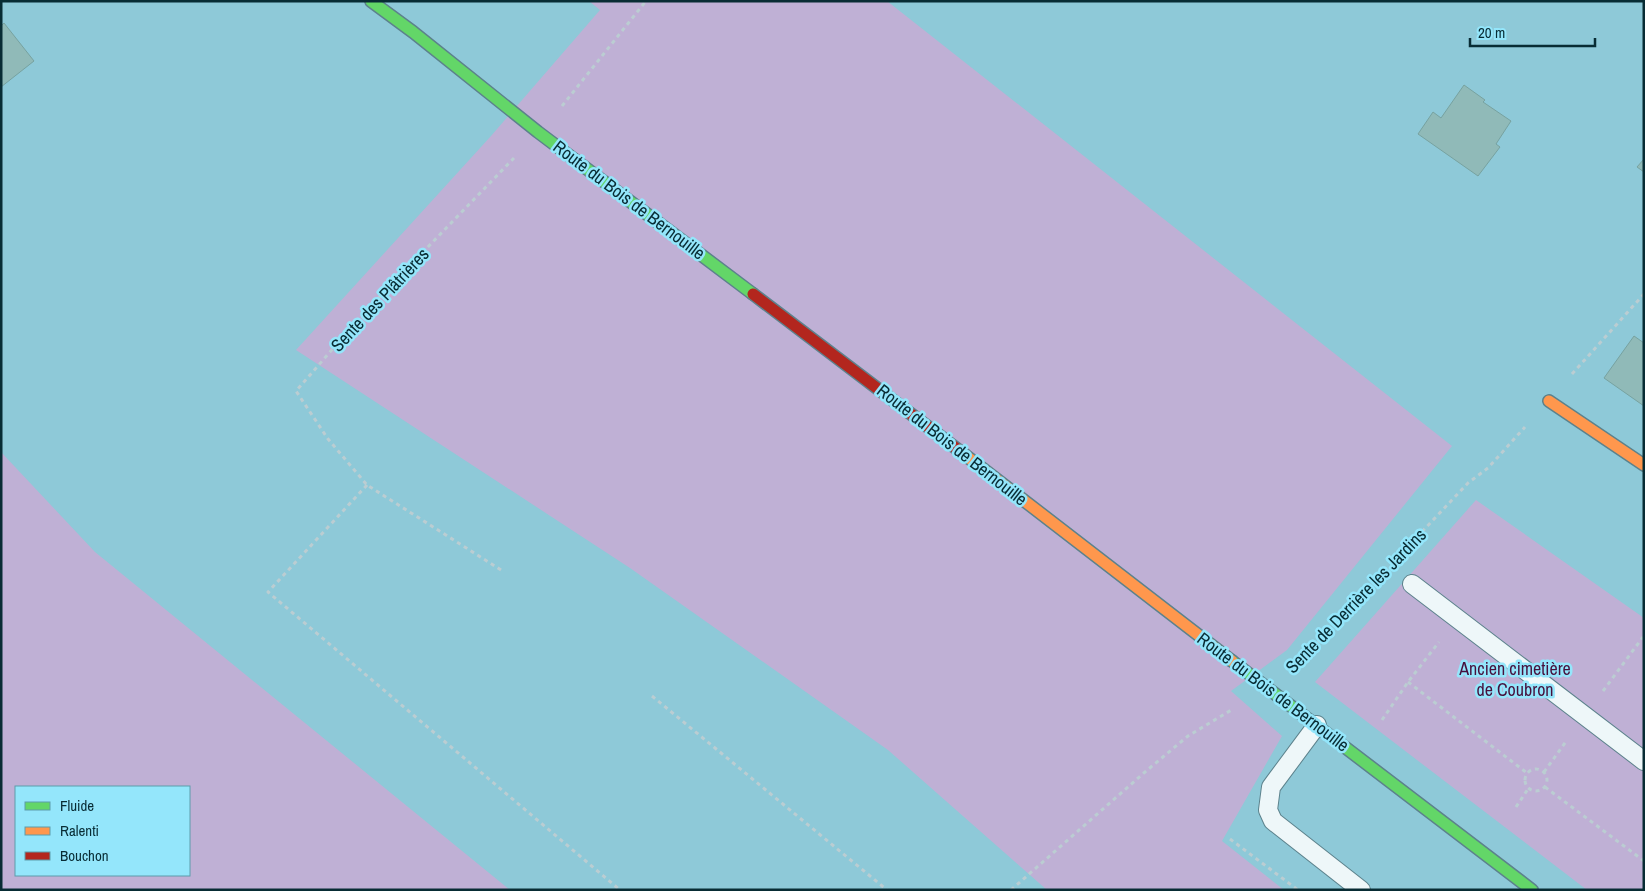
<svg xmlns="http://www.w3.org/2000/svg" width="1645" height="891" font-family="'Archivo Narrow',sans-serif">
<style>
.green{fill:#bfb0d5;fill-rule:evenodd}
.building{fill:#90bab8;stroke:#77a2a0}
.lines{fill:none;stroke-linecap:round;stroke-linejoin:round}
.lane-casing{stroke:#5c828c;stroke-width:20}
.fast-casing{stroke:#5c828c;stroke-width:14}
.slow-casing{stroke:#5c828c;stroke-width:14}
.jam-casing{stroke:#5c828c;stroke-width:14}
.path{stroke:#bbcdd2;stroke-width:3;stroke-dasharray:4 4;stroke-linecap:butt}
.lane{stroke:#eef7f9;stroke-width:18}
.fast{stroke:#63d668;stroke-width:11}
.slow{stroke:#ff974d;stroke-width:11}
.jam{stroke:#b3261e;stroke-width:11}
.labels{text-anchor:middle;stroke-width:5;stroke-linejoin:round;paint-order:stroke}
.street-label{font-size:18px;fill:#082c34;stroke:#94e6fb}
.park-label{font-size:18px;fill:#46103c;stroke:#94e6fb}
</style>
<rect width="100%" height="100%" fill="#8ec9d8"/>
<path class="green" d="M589 1H887L1452 446 1287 650 1231 691 1282 736 1222 841 1284 890H1047L888 750 630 568 296 350 491 136 600 10Z
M1 452 95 552 510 890H1ZM16 787H189V875H16Z
M1476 500 1644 618V890H1587L1315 682Z"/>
<path class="building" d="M4 23 34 61 1 87V26Z
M1464 85 1485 100 1483 102 1511 121 1496 144 1500 147 1478 176 1418 134 1433 112 1441 118Z
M1644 159V172L1637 167Z
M1634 336 1644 343V406L1604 378Z"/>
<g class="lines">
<g class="lane-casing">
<path id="lane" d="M1412 584 1644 761
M1317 725 1271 787 1268 810 1273 821 1361 890"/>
</g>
<g class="fast-casing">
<path id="fast" d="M371 1 413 32 538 132 753 294
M1232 661 1532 890"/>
</g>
<g class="slow-casing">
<path id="slow" d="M1549 401 1644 465
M965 455 1232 661"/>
</g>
<g class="jam-casing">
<path id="jam" d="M753 294 965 455"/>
</g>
<path class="path" d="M562 106 646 1
M1572 374 1644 294
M367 485 268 592 620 890
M1400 555 1468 483 1488 468 1525 427
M501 570 367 485 328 439 296 391 364 313 514 158
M1296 666 1382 574
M1408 682 1527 773
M1603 691 1643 637
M652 696 887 890
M1382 720 1408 682 1439 642
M1525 780a11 11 0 1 1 22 0a11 11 0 1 1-22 0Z
M1544 772 1567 740
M1545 787 1644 861
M1516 807 1528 789
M1230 839 1298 890
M1011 890 1145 772 1188 736 1233 709"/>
<use href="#lane" class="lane"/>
<use href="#fast" class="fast"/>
<use href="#slow" class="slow"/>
<use href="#jam" class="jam"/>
</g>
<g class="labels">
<g class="street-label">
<text transform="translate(629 200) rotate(37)" y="6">Route du Bois de Bernouille</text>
<text transform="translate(380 300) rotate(-47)" y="6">Sente des Plâtrières</text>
<text transform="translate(952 445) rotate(38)" y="6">Route du Bois de Bernouille</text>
<text transform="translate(1356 601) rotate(-46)" y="6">Sente de Derrière les Jardins</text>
<text transform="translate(1273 692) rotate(37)" y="6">Route du Bois de Bernouille</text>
</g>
<g class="park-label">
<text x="1515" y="675">Ancien cimetière<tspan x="1515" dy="21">de Coubron</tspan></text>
</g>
</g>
<rect width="1645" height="891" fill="none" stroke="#082c34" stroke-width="5"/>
<rect x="15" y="786" width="175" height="90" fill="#94e6fb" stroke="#5c9cab"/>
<rect x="25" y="802" width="25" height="8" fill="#63d668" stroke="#5c9cab"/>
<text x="60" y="811" font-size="15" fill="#082c34">Fluide</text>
<rect x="25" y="827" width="25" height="8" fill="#ff974d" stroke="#5c9cab"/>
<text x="60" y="836" font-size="15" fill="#082c34">Ralenti</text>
<rect x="25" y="852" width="25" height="8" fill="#b3261e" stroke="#5c9cab"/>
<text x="60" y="861" font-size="15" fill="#082c34">Bouchon</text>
<path d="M1470 38v8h125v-8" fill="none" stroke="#082c34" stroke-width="2.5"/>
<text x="1478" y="38" font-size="15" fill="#082c34" stroke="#94e6fb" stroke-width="4" paint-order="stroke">20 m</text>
</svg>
